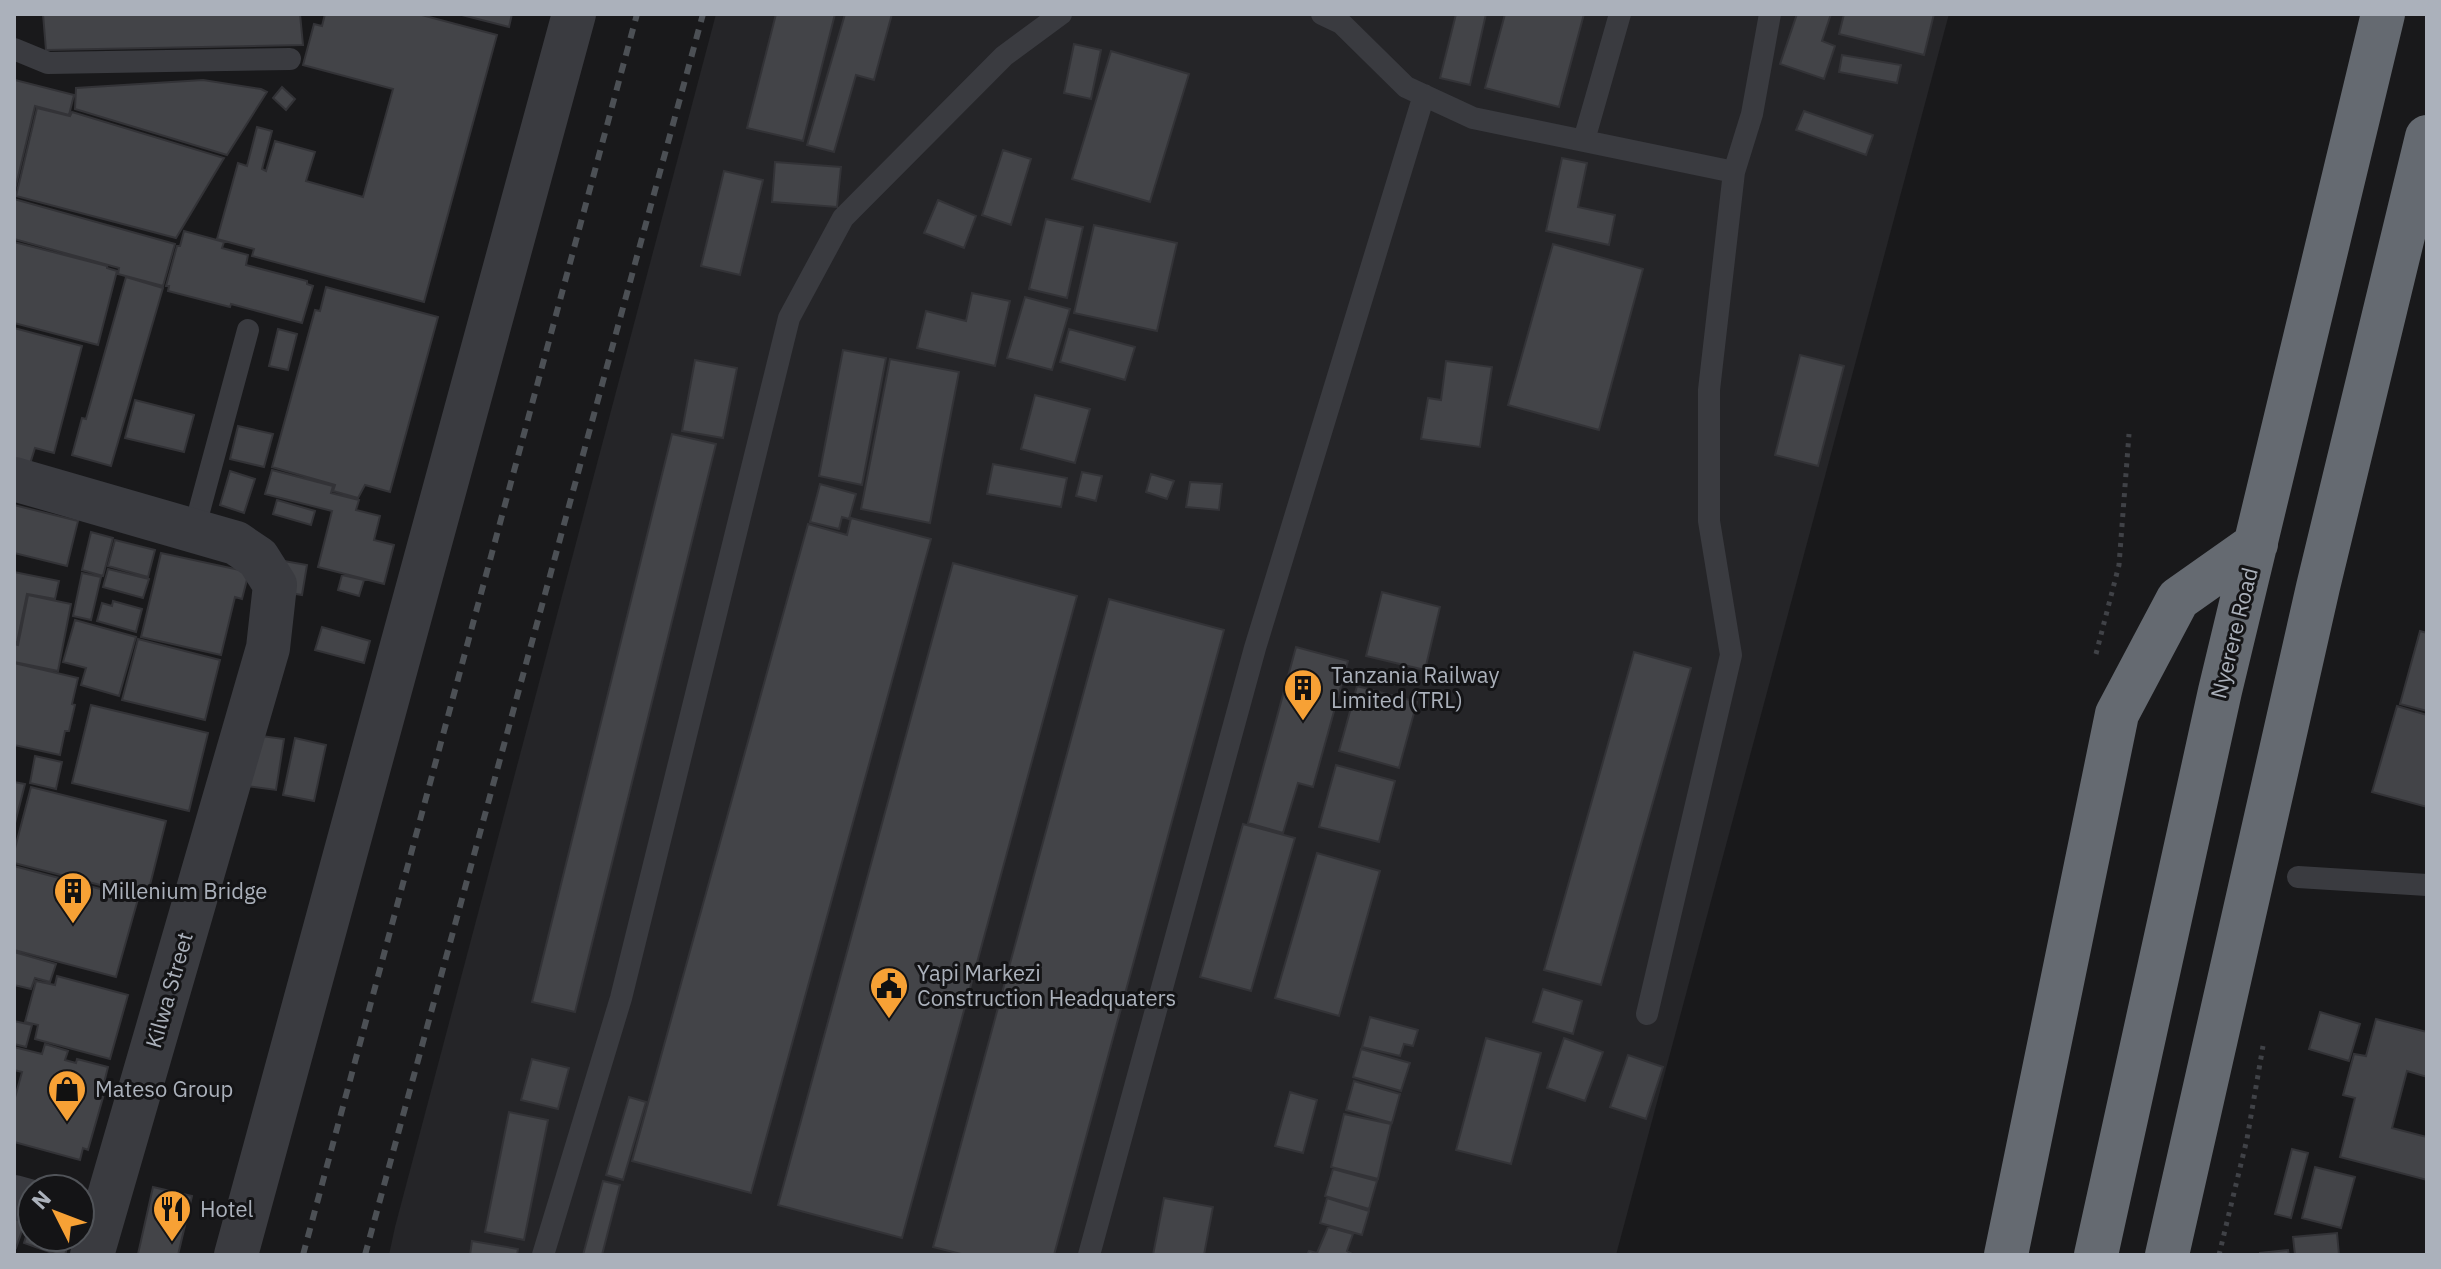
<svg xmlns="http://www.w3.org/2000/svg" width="2441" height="1269" font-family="'IBM Plex Sans',sans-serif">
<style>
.built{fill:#252528}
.building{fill:#434448;stroke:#333337;stroke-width:2}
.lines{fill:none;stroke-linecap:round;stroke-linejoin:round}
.path{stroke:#404247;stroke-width:5;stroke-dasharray:4 6;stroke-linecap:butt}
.lane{stroke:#3a3b40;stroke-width:22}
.street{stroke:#3a3b40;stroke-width:44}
.highway{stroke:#656a71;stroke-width:44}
.rail{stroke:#4c5055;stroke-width:6;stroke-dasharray:10 8;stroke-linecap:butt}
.labels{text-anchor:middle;stroke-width:6;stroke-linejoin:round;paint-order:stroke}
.street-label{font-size:22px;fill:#abb1bb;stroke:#141416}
.poi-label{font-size:22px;fill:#abb1bb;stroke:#141416;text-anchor:start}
</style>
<rect width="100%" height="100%" fill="#19191b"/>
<path class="built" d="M716 14H1949L1616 1255H389L395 1227Z"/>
<path class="building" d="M43 14H300L303 45 46 50Z
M325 14H418L497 35 424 302 252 256 254 249 217 239 238 163 247 166 257 127 272 131 262 169 266 171 275 141 315 152 306 181 363 197 393 89 303 65 314 24 322 26Z
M458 14H512L509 27Z
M776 14H835L803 141 747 128Z
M845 14H892L874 80 856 75 834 152 807 145Z
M1456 14H1486L1470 85 1440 78Z
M1505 14H1584L1559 107 1485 88Z
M1797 14H1831L1822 41 1835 46 1824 79 1780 64Z
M1844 14H1934L1924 55 1839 34Z
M1074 44 1101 50 1091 99 1064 93Z
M1111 51 1189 74 1150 202 1072 179Z
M1842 55 1901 65 1897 83 1839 72Z
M15 80 74 95 69 115 35 106 14 194Z
M203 80 261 89 267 92 227 155 75 109 76 88Z
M282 87 295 99 286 110 273 98Z
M37 108 70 116 72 112 224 158 176 238 16 196Z
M1804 111 1873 135 1866 155 1796 130Z
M1003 150 1031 159 1011 225 982 215Z
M1562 158 1587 163 1578 207 1615 215 1609 245 1546 231Z
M775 162 841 167 837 207 772 202Z
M724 171 763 180 740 275 701 266Z
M14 199 175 244 163 286 118 274 119 268 14 239Z
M938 200 976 216 964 248 924 233Z
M1046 219 1083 227 1067 298 1029 289Z
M1094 225 1177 243 1157 331 1074 313Z
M184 231 224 242 222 248 248 255 246 265 307 281V284L313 286 302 323 231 304 230 307 168 291 169 286H166L177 246H180Z
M14 242 107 266V268L117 271 98 345 14 323Z
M1553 244 1643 269 1599 430 1508 405Z
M126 277 163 288 111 466 72 455 82 418 86 419Z
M326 287 438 317 390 492 365 485 358 498 333 491 335 485 272 467 315 310 320 311Z
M972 293 1010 301 995 366 917 348 926 311 966 321Z
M1025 297 1070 309 1052 370 1007 358Z
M14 328 82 346 54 453 35 448 30 464 14 460Z
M278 329 297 334 288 370 269 366Z
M1069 329 1135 347 1125 380 1060 362Z
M843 350 886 358 862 485 819 476Z
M1800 355 1844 366 1818 466 1775 455Z
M890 359 959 372 930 523 861 509Z
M695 360 737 368 723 438 682 431Z
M1446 361 1492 367 1480 447 1421 439 1428 398 1441 400Z
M1035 395 1090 409 1075 463 1021 449Z
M135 400 194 415 184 452 125 438Z
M238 426 273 434 264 467 230 459Z
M672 434 716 444 575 1012 532 1002Z
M993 464 1067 478 1061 507 987 494Z
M272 470 333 486 331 493 359 500 356 510 380 516 374 540 394 545 384 584 318 567 332 511 265 494Z
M230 471 255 479 244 513 220 505Z
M1082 472 1102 476 1096 501 1076 496Z
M1151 474 1174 481 1167 499 1146 492Z
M1190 482 1222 484 1219 510 1186 507Z
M820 484 856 494 849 519 842 517 839 529 810 522Z
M277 500 315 511 311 525 273 514Z
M14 505 78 521 67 566 14 553Z
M851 518 931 539 751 1193 632 1161 808 524 847 535Z
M91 532 113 538 103 576 82 570Z
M115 540 155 550 148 577 108 566Z
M161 553 249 572 242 599 235 597 221 655 141 637Z
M284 561 307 565 302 595 278 591Z
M953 563 1077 596 902 1238 778 1205Z
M108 569 149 579 143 598 103 587Z
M14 572 59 581 55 599 27 594 17 643 14 642Z
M82 573 101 577 91 620 73 616Z
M342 575 364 580 359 596 338 590Z
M1382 592 1440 607 1425 670 1366 656Z
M28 595 71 604 58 671 14 662V644L18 645Z
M1109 599 1224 630 1054 1255H965L933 1247Z
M113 601 142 609 136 632 97 621 102 603 112 606Z
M75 620 136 637 119 696 81 685 86 668 63 662Z
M322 627 370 641 364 663 315 650Z
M2420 631 2427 633V711L2400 704Z
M138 639 220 660 205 720 122 700Z
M1296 647 1348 661 1313 787 1298 783 1283 833 1248 823Z
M1634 652 1691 668 1601 985 1544 970Z
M14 663 78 678 72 704 75 705 69 731H65L60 755 14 745Z
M1357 686 1417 702 1399 768 1339 751Z
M91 705 208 733 189 811 72 783Z
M2397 706 2427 715V807L2372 792Z
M254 735 284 739 276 790 246 786Z
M295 738 326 745 314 801 283 795Z
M35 756 62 762 56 789 30 783Z
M1336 765 1395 781 1379 842 1319 827Z
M14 782 25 784 14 827Z
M31 787 166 821 147 897 14 863V852Z
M1243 824 1295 838 1251 991 1200 977Z
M1317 853 1380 871 1339 1016 1275 998Z
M14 866 138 899 116 977 14 950Z
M14 952 56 964 50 982 35 978 31 989 14 985Z
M57 976 128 995 110 1059 35 1039 38 1025 25 1022 36 981 55 985Z
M1543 989 1582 1001 1573 1034 1533 1022Z
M2320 1012 2360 1024 2349 1061 2309 1049Z
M1370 1017 1418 1030 1413 1046 1404 1044 1400 1056 1362 1047Z
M2376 1019 2427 1032V1077L2407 1071 2392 1128 2427 1137V1180L2340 1157 2355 1098 2343 1095 2354 1054 2366 1056Z
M14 1021 32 1025 26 1047 14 1044Z
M1486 1038 1541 1053 1511 1164 1456 1150Z
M1564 1038 1603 1052 1585 1101 1547 1088Z
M45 1044 68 1051 65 1060 76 1063 77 1059 108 1067 103 1087H106L88 1150 83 1148 80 1160 14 1142V1101L22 1072 14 1070V1047L42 1054Z
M1361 1049 1410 1063 1401 1091 1353 1077Z
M1628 1055 1663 1067 1646 1119 1610 1107Z
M532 1059 569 1068 558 1109 521 1100Z
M1354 1081 1400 1094 1392 1123 1346 1110Z
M1290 1092 1317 1100 1303 1153 1275 1146Z
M629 1097 646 1102 623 1180 606 1175Z
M509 1112 548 1120 524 1240 485 1232Z
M1344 1114 1391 1124 1378 1179 1331 1167Z
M2292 1149 2308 1153 2291 1218 2275 1214Z
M2315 1167 2355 1177 2341 1228 2302 1218Z
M1333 1169 1377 1181 1369 1209 1325 1196Z
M603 1181 620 1185 602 1255H583Z
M153 1187 192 1196 178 1255 138 1254Z
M1164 1198 1213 1207 1204 1255H1153Z
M1327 1198 1369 1211 1362 1235 1320 1223Z
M14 1218 25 1222 16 1248 14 1247Z
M31 1221 32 1237H70L65 1255H58L24 1243Z
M1328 1227 1353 1234 1347 1251 1354 1255H1307L1309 1251 1317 1253Z
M2337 1233 2339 1255H2295L2293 1237Z
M472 1241 518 1249 517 1255H470Z
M2288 1250 2289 1255H2260V1253Z"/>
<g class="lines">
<path class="path" d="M2096 654 2119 565 2129 434
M2219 1255 2247 1139 2263 1046"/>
<path class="lane" d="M1322 14 1341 23 1406 87 1473 118 1734 172
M14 49 48 63 290 59
M1584 140 1620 14
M194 530 248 330
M2298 877 2427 885
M1647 1014 1731 655 1709 521V390L1734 172 1752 114 1770 14
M543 1255 621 998 789 318 843 218 1004 56 1061 14
M1089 1255 1255 648 1424 95"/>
<path class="street" d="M14 479 236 543 258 558 275 585 268 648 92 1255
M14 1197 32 1202
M236 1255 574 14"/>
<path class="highway" d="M2006 1255 2117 714 2178 599 2256 544
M2096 1255 2220 691 2383 14
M2167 1255 2318 587 2427 137"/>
<path class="rail" d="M303 1255 637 14
M365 1255 703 14"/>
</g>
<defs>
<g id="building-pin" transform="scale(2)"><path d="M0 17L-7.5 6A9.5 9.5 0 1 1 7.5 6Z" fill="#f7a135" stroke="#141416"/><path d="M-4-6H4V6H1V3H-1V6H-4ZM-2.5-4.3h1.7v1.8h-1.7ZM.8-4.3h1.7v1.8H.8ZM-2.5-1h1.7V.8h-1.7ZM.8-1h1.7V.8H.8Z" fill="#111"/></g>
<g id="civic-pin" transform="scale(2)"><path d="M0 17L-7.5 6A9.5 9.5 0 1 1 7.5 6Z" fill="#f7a135" stroke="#141416"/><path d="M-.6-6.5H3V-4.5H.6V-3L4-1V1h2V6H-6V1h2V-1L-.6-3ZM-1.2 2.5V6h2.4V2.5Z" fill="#111"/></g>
<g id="shop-pin" transform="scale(2)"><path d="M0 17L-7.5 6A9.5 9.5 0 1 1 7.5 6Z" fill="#f7a135" stroke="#141416"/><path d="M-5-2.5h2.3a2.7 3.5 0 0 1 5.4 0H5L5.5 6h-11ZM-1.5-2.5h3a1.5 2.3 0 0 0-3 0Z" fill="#111"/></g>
<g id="restaurant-pin" transform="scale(2)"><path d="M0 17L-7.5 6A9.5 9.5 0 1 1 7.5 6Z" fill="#f7a135" stroke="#141416"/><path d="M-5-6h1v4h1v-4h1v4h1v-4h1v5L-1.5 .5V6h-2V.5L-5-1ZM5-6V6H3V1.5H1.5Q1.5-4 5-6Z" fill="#111"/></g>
</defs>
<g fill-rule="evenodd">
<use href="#building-pin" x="1303" y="688"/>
<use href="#building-pin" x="73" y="891"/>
<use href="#civic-pin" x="889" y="986"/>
<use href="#shop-pin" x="67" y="1089"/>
<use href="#restaurant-pin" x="172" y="1209"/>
</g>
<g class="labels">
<g class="street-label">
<text transform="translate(2234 633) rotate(-76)" y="8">Nyerere Road</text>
<text transform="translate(169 990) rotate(-74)" y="8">Kilwa Street</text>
</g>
<g class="poi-label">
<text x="1331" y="683">Tanzania Railway<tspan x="1331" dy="25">Limited (TRL)</tspan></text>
<text x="101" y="899">Millenium Bridge</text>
<text x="917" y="981">Yapi Markezi<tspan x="917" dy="25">Construction Headquaters</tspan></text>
<text x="95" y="1097">Mateso Group</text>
<text x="200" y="1217">Hotel</text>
</g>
</g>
<rect width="2441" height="1269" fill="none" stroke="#abb1bb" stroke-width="32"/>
<g transform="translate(56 1213) rotate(312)"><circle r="38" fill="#141416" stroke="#505358" stroke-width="2"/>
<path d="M0-6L14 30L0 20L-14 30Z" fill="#f7a135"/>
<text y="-12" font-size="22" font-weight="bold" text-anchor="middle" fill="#abb1bb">N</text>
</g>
</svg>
